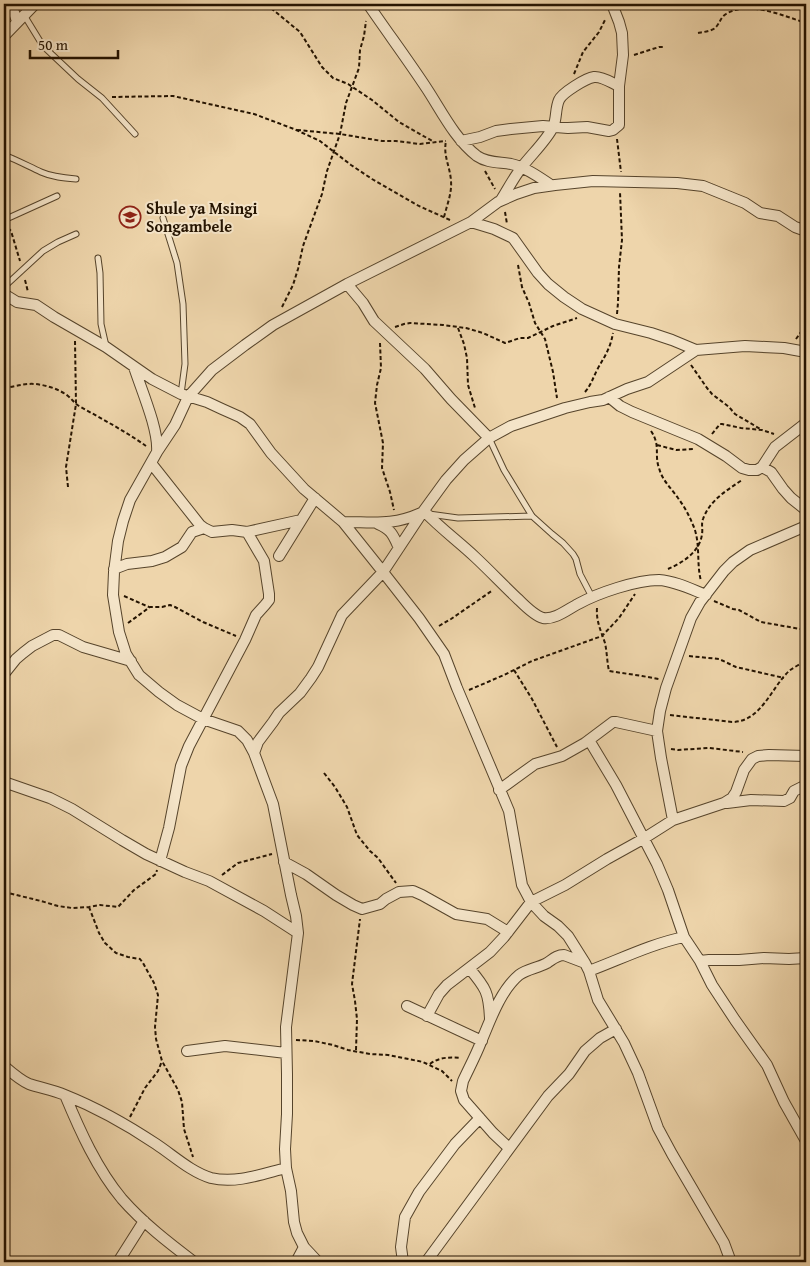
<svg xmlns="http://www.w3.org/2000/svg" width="810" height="1266" font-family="'Gentium Book Plus',serif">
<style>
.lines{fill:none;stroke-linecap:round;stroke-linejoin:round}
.service-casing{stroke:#56442b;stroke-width:7}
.minor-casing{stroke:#56442b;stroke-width:12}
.path{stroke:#241300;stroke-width:2;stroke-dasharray:4 2.5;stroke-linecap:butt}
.service{stroke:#f4e4c8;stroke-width:5}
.minor{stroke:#f4e4c8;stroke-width:10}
.labels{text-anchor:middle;stroke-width:4;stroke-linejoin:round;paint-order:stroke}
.poi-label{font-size:16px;font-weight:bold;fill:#241300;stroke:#f4e4c8;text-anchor:start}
</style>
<rect width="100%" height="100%" fill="#eed5ab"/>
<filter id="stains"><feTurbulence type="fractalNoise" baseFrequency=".004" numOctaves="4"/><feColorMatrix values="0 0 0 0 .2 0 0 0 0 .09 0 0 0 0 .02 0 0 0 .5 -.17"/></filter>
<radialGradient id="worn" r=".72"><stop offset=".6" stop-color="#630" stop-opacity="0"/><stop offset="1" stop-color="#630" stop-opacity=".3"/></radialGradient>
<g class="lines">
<g class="service-casing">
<path id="service" d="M24 15 43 46 78 79 102 98 135 134
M4 155C17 160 28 166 41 172 52 177 64 178 76 179
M163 218 177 263 183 304 185 364 181 394
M4 220 57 196
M98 258 100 273 101 324 106 346
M4 287 43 251 58 242 76 234
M489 438 504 470 532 516 552 534 563 543 573 554 576 559 580 574 592 597
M429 514 458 518 532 516"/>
</g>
<g class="minor-casing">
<path id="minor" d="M11 4 17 21
M368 4C387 32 408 60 427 89 442 112 455 139 477 156 487 163 499 162 511 164 525 167 539 177 551 185
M4 36 35 4
M461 141 480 137 496 131 511 129 543 126 568 128 587 127 609 131 613 130 619 125V86L623 55 622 33 619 22 612 4
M501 200C508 189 514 177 522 167 531 155 547 140 553 127 557 119 555 109 559 100 562 93 586 78 594 77 602 76 612 83 619 86
M471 222 494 229 513 238 538 273 548 284 564 297 582 309 615 324 651 333 672 340 696 350
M347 284 363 303 374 321 425 369 451 399 489 438
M4 294 17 302 36 305 54 317 106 347 152 379 181 394 207 402 222 409 240 417 250 424 271 453 304 489 343 522 383 572 419 618 444 654 457 688 509 811 522 885 531 902 544 916 558 926 568 936 585 963 589 971 598 1000 624 1043 638 1073 658 1128 672 1154 724 1243 731 1262
M134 367C141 389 159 430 157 452
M609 397 620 406 632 412 698 439 726 456 742 468 749 470H757L762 467 775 447 806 423
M151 463 200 525 204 528 212 532 232 530 247 532 301 520
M762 467 771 472 783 489 791 498 806 510
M424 511C440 528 458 541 475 557 490 571 504 586 519 600 525 606 535 616 543 618 555 620 568 609 578 604 598 593 636 580 659 580 675 581 691 589 706 595
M343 522C374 522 392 526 421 513
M378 524C392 530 393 535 399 548
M279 556 315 498
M114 569 127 564 152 561 165 557 182 547 192 532 204 528
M4 674 16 659 23 653 32 646 53 635H59L83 647 131 661
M589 740 616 785 657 864 668 890 684 937 700 961 712 985 735 1020 767 1065 784 1102 806 1141
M254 753 258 742 273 722 279 713 300 693 311 678 318 667 342 615 383 572 422 513 446 480 464 460 489 438 511 426 565 408 590 402 603 400 627 389 648 382 696 350 745 346 784 348 806 352
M4 782 50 798 72 809 122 840 146 854 185 872 209 881 264 911 298 933
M499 790 535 764 562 756 585 743 613 722H616L657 731
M727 803 751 800 784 801 790 798 794 791 806 785
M673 820 661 758 657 731 660 711 666 688 691 618 700 602 724 571 733 562 750 550 806 526
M160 861 169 828 181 766 189 746 245 640 256 615 265 605 269 600V594L264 561 247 532
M284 862 306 874 336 895 353 905 362 909 380 904 386 899 399 892 413 891 422 895 456 914 487 919 508 932
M700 961 709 960H739L764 958 789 959 806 958
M469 968C486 988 489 993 490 1019
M589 971C621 959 651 944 684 937
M407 1006 482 1041
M427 1016 439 994 447 985 490 952 504 937 531 902 565 885 607 859 643 839 673 820 724 803 732 798 736 792 744 770 752 759 758 756 769 755 806 756
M187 1051 225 1046 286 1053
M4 1066C11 1072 20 1080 29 1084 41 1088 53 1090 65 1095 95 1107 129 1126 156 1144 174 1156 191 1172 211 1178 236 1184 262 1174 286 1168
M65 1095C80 1131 97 1169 122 1199 143 1223 169 1243 194 1262
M509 1148 493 1133 464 1100 461 1091 463 1081C469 1068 476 1055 481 1042 490 1021 500 991 519 975 527 969 538 968 547 963 553 959 557 955 564 955L585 963
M118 1262 144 1221
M296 1262 304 1247
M318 1262 304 1247 297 1233 294 1222 291 1191 286 1168 285 1149 287 1114V1074L286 1027 298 933 296 916 291 895 273 804 254 753 247 740 238 731 203 719 177 705 159 692 139 675 126 654 119 632 113 595 114 572 118 541 123 521 130 500 157 452 175 425 188 397 212 370 245 345 273 325 347 284 471 222 498 202 516 194 534 188 555 185 593 181 677 183 703 186 745 203 760 213 778 216 795 227 806 231
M403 1262 401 1247 405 1217 419 1192 455 1144 480 1118
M426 1262 548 1096 569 1074 585 1051 600 1038 616 1029"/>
</g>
<path class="path" d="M266 4 300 32 322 67 333 78 348 84 372 100 399 122 434 142
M698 33C703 32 713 31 716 27 720 23 720 18 726 14 748 0 784 16 806 23
M634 55 659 47H665
M574 74 583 52 599 32 606 18
M112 97 173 96 254 114 294 129 320 141 351 165 372 179 419 206 450 220
M297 130 340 134 382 141H396L420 144 446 141
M617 139 621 172
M485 171 495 189
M505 212 507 224
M444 217C447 205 452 193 451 181 450 166 443 156 446 141
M8 228 11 231 20 261
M518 265 522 287 529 303 535 323 545 339 553 372 557 398
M25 280 28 292
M282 307 293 285 298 269 303 246 322 194 327 171 340 134 346 103 359 68 360 50 364 36 366 21
M617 314 618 303 619 267 622 240 620 192
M395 327 404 324 410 323 443 325 466 328 483 333 505 343 520 338H528L553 326 577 318
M458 328 464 344 467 358 468 385 475 408
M796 339 806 325
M380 343 381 368 377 385 375 403 383 443 382 468 390 492 394 510
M691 365 707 388 712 394 729 407 735 414 762 430
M4 388C14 387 24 383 35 384 46 385 59 389 68 396 72 399 74 403 79 406 102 419 125 431 146 446
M585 392C591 385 593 378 597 370 604 357 610 350 613 333
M651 431C661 446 654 454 659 468 662 480 671 488 678 498 684 506 689 515 693 525 701 543 696 562 701 581
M712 434 720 424H722L741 428 762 430 774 434
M657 445 676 450 694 449
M68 487 66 467 76 404 75 341
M668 569C682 563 700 552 702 534 703 529 701 524 703 519 710 500 726 491 742 480
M124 596 149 607
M714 601 733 609 739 610 761 622 806 630
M597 608C596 621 601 631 605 643 607 652 607 662 609 671L642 676 659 679
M128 623 150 607H162L170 605 175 607 203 622 236 636
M439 626 451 619 493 590
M689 656 719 659 736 667 784 678
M514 670 532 699 557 747
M469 690 504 675 532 661 602 636 619 618 635 594
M670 715 732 722C761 722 771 688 789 671 794 667 801 664 806 660
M671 749 678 750 709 748 743 752
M324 773 335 787 347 807 357 835 370 851 378 858 396 883
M222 875 238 863 272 854
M4 892 41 901 58 906 72 908 89 907 100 905 118 907 134 890 156 874 157 870
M89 907 99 933 105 943 116 953 128 957 140 959 143 963 154 983 158 995 155 1027 156 1039 162 1061 178 1090 182 1102 184 1129 193 1157
M296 1040 314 1041 333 1045 348 1050 370 1054 388 1055 423 1062 442 1071 452 1081
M356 1050 357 1019 355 1001 352 984 360 919
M430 1064C439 1057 450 1057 461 1058
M130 1117 145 1088 158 1071 162 1061"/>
<use href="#service" class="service"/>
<use href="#minor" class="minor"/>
</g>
<defs>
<g id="school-ring" transform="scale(1.125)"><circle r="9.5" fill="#f4e4c8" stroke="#8f2418" stroke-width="1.5"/><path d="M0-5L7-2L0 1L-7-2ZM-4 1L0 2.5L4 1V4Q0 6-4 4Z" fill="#8f2418"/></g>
</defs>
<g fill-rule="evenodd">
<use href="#school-ring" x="130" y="217"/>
</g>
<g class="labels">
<g class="poi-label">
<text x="146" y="214">Shule ya Msingi<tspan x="146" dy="18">Songambele</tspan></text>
</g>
</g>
<rect width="810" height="1266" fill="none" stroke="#eed5ab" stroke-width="20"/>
<rect x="5" y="5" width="800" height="1256" fill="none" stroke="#241300" stroke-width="2.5"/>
<rect x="10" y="10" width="790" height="1246" fill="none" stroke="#241300"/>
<path d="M30 50v8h88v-8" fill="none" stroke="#241300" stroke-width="2.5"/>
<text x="38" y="50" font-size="15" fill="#241300" stroke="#f4e4c8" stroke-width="4" paint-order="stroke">50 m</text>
<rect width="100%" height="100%" filter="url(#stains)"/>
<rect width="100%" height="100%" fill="url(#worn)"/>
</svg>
